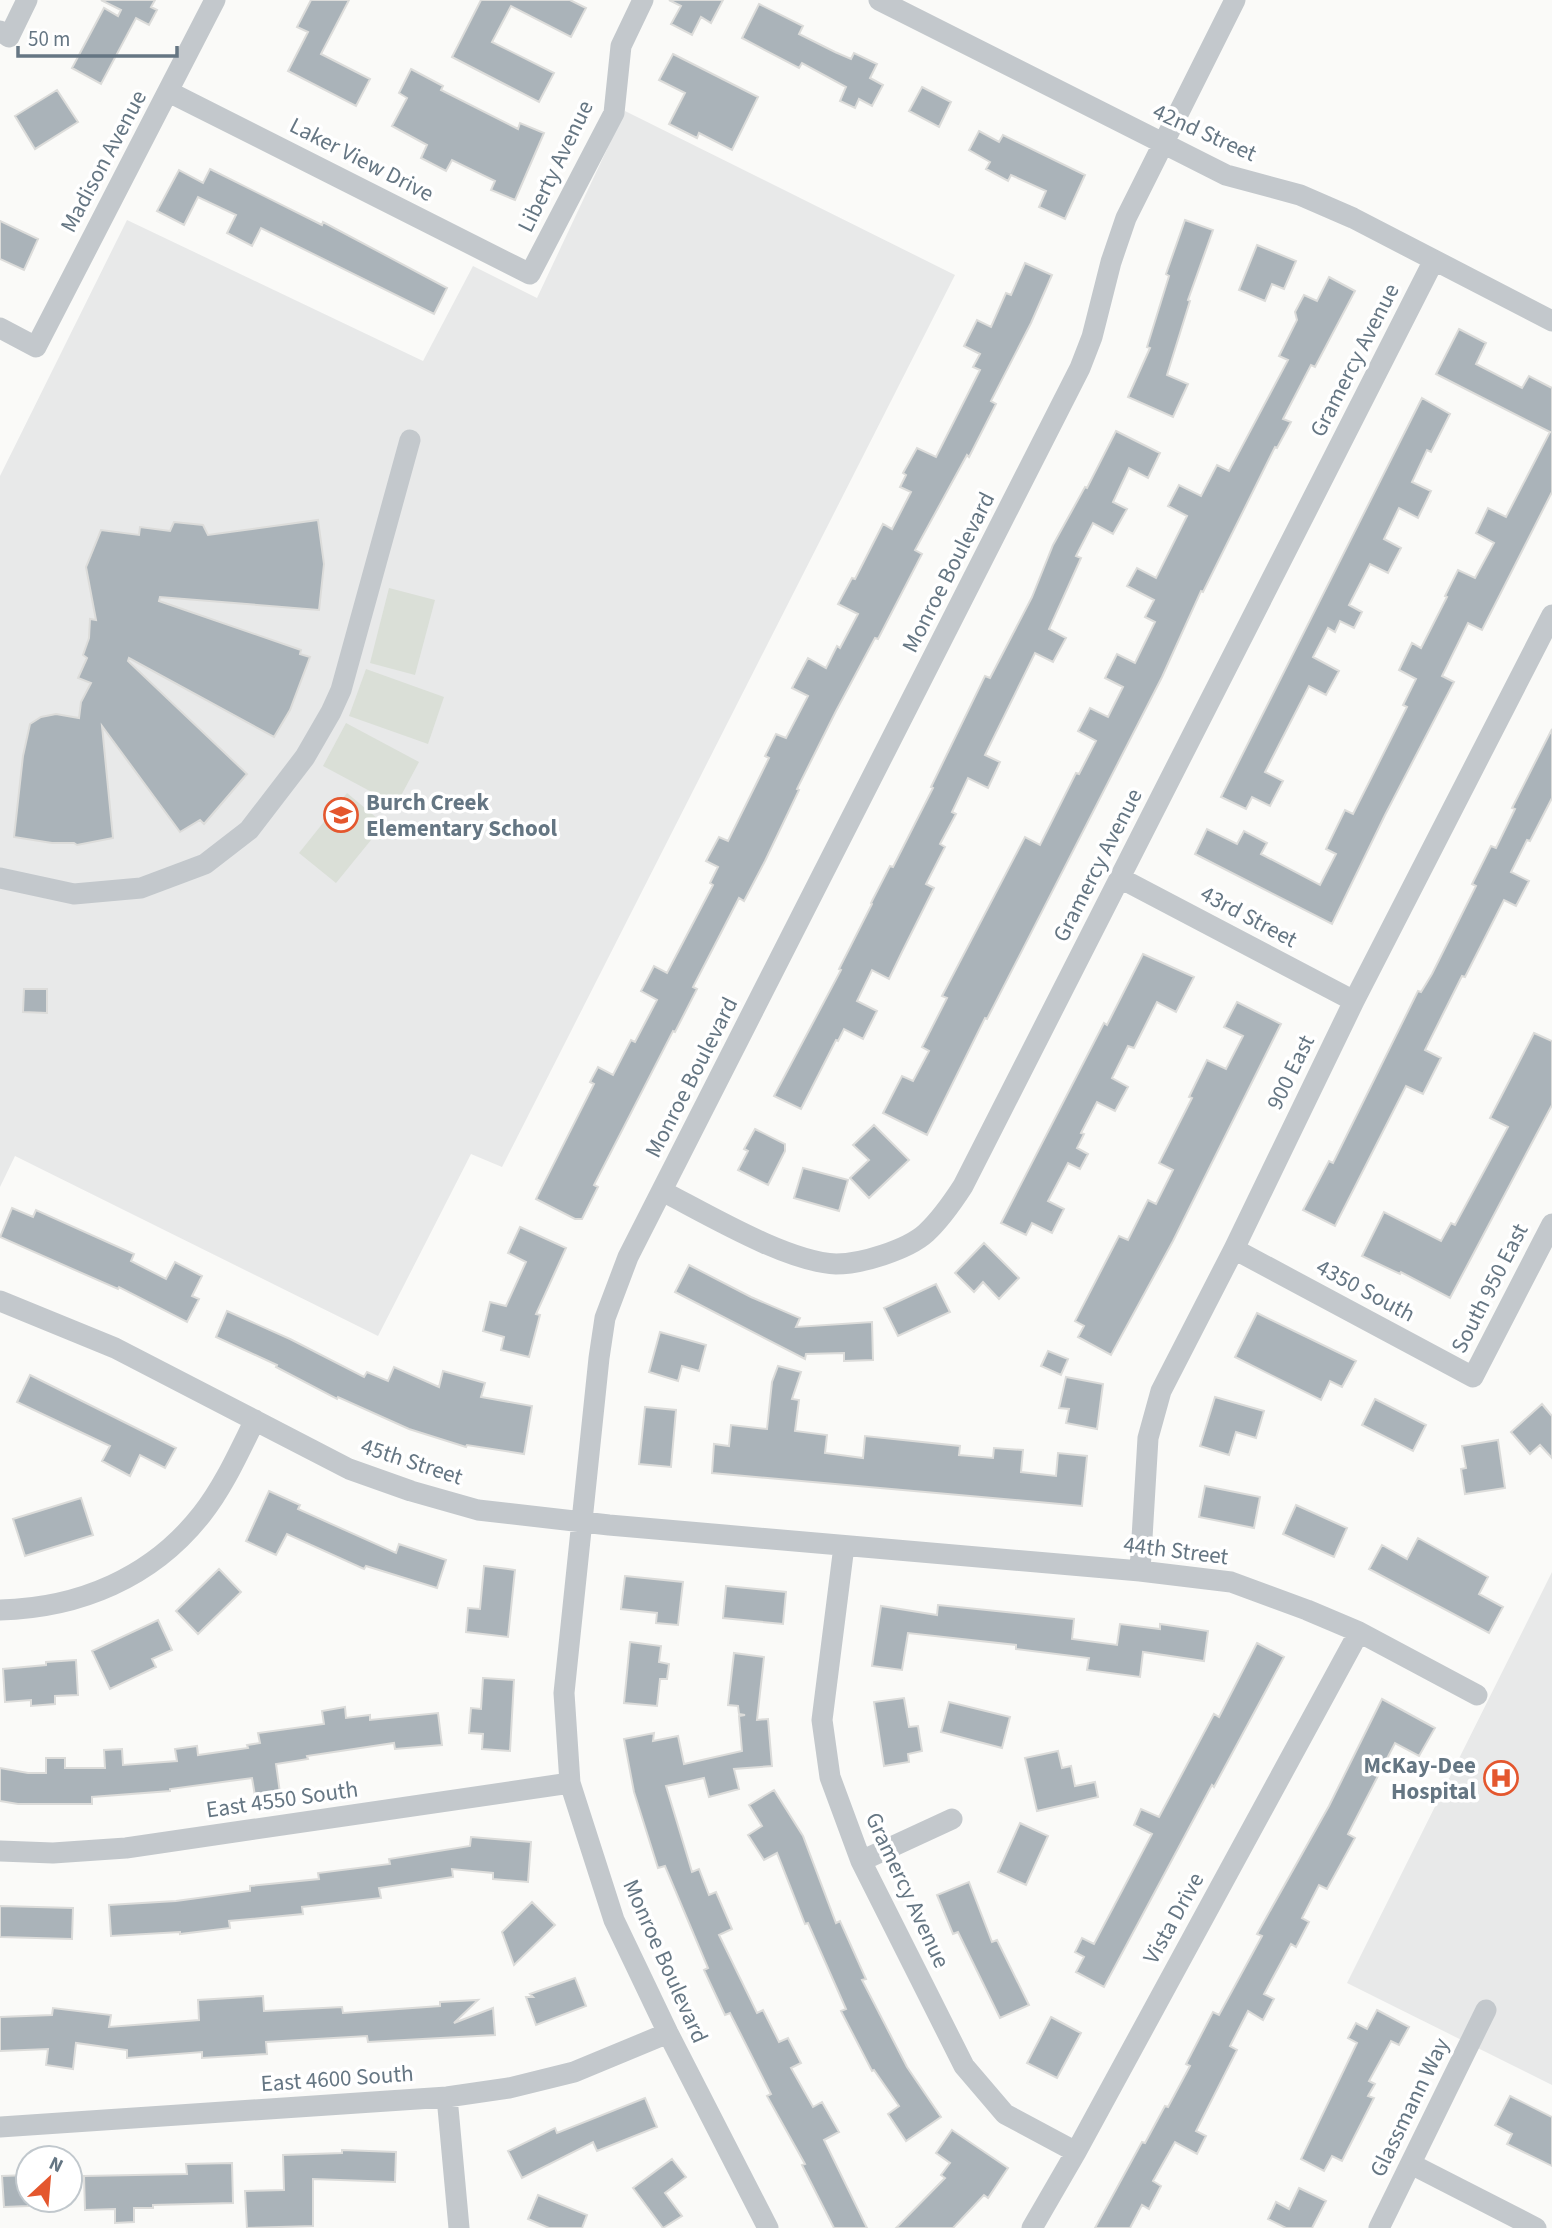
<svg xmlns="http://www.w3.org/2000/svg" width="1552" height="2228" font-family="'Source Sans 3',sans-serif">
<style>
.built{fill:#e8e9e9}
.green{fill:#dadfd7}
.building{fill:#aab3b9;stroke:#dcdcda;stroke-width:2}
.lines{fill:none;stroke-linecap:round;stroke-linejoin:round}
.minor{stroke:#c3c8cc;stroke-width:21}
.labels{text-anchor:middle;stroke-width:7;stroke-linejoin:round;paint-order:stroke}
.street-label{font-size:23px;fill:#657683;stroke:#fff}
.poi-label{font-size:23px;font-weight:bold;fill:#657683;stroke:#fff;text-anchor:start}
</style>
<rect width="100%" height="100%" fill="#fafaf8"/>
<path class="built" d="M625 111 955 275 502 1167 471 1154 378 1336 15 1156 0 1187V476L127 220 423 361 473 266 537 298Z
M1552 1572V2085L1347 1983Z"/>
<path class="green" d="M389 588 435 600 415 675 370 663Z
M366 669 444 697 428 744 349 716Z
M346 723 419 762 396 805 323 766Z
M347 793 384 824 336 883 299 853Z"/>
<path class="building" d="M101 0H155L151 7 157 10 149 25 136 18 101 84 72 68 104 8 118 16 121 10Z
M311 0H349L321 54 370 79 356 106 288 71 308 32 297 27Z
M481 0H570L586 8 571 37 511 6 492 42 554 73 539 102 452 57Z
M669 0H723L711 23 701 17 692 35 671 24 681 6Z
M759 4 803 26 799 34 835 52 851 59 854 53 877 64 870 78 883 85 872 106 859 99 855 108 840 101 846 87 802 63 799 68 742 38Z
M673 54 758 97 732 150 699 133 697 138 669 124 685 93 659 80Z
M411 69 443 86 441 90 518 129 520 123 544 133 515 200 491 190 495 181 452 160 446 171 421 158 427 145 392 126 407 98 399 93Z
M922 87 951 102 939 127 909 111Z
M57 90 78 122 35 149 15 116Z
M979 131 999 142 1003 135 1085 175 1065 219 1039 207 1046 191 1011 175 1008 181 986 169 990 162 969 150Z
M210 169 322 225 323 222 447 288 434 314 261 228 252 246 227 233 236 215 198 197 184 225 157 211 179 170 203 183Z
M1185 220 1213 230 1188 300 1190 301 1167 375 1188 384 1173 417 1128 397 1150 348 1147 347 1169 276 1166 274Z
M0 221 38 239 24 270 0 259Z
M1257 245 1296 261 1284 289 1272 284 1265 301 1239 290Z
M1025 263 1052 275 1031 323 991 401 996 404 969 457 967 455 915 550 922 554 878 639 875 638 836 711 797 789 799 790 765 861 744 901 739 898 693 987 697 989 675 1032 673 1031 594 1185 598 1187 582 1219H575L536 1199 594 1084 590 1082 598 1067 613 1075 631 1040 635 1042 657 1000 641 991 654 966 667 973 713 885 710 883 718 867 706 861 719 837 728 841 769 758 765 756 776 734 786 738 808 696 792 688 808 658 826 668 837 646 840 648 858 614 838 604 852 578 855 579 883 524 892 529 911 492 900 487 906 475 903 473 917 448 936 457 980 370 973 367 980 354 964 346 977 320 991 327 1006 293 1011 295Z
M1329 277 1355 291 1315 367 1311 365 1283 419 1291 422 1277 448 1275 447 1203 592 1201 591 1162 677 987 1019 985 1018 927 1135 883 1113 902 1076 913 1081 929 1051 922 1047 947 998 942 996 1025 837 1040 845 1076 773 1079 774 1096 741 1078 731 1090 708 1108 717 1123 687 1105 678 1117 654 1135 663 1155 622 1145 617 1154 600 1127 586 1137 568 1156 578 1187 516 1168 506 1179 485 1201 496 1217 465 1229 471 1288 360 1279 356 1297 320 1295 312 1304 295 1317 301Z
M1459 329 1486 343 1476 364 1522 388 1529 376 1552 388V492L1482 630 1468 623 1442 676 1454 682 1385 815 1332 924 1195 854 1207 829 1237 844 1244 831 1267 843 1261 854 1320 885 1336 854 1326 849 1345 810 1353 814 1407 707 1403 705 1416 679 1399 670 1412 643 1421 648 1447 597 1445 596 1458 570 1475 578 1494 543 1476 533 1488 508 1506 517 1550 432 1436 374Z
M1422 398 1450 414 1431 452 1427 450 1412 482 1431 491 1418 518 1399 508 1384 539 1401 548 1388 573 1370 564 1349 605 1362 612 1354 628 1340 621 1335 632 1328 628 1313 657 1339 671 1326 695 1309 686 1265 772 1283 781 1270 806 1252 797 1246 809 1221 797Z
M1116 431 1160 453 1148 478 1129 468 1113 502 1127 509 1113 534 1093 523 1076 556 1081 558 1049 629 1066 638 1053 662 1035 653 985 755 1000 762 988 788 968 778 952 812 956 814 940 844 945 847 926 884 934 888 902 952 889 979 872 970 857 1001 877 1011 863 1039 844 1029 838 1041 836 1040 801 1109 774 1096 841 970 839 969 872 904 871 903 890 866 893 867 933 788 931 787 985 676 990 678 1032 597 1053 545 1085 487 1087 488Z
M318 520 324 564 319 610 160 597 159 601 301 650 300 654 310 657 290 710 274 737 129 658 128 661 247 774 204 824 200 820 180 832 102 726 113 838 77 845 74 843H52L14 837 23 756 30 724 41 717 56 714 79 718 81 702 91 683 78 678 87 658 83 655 89 638 90 619 96 620 86 567 101 530 139 535 140 527 170 531 174 522 203 525 208 535Z
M1552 729V798L1530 841 1527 840 1511 872 1529 881 1516 906 1504 900 1465 977 1462 976 1425 1050 1441 1058 1423 1094 1406 1086 1335 1226 1303 1210 1329 1161 1333 1163 1418 991 1421 992 1432 974 1476 886 1472 884 1491 846 1496 848 1515 809 1512 808Z
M1143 954 1194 977 1176 1012 1157 1002 1134 1048 1128 1046 1112 1078 1128 1087 1115 1111 1097 1102 1081 1133 1084 1134 1077 1148 1088 1154 1080 1169 1068 1163 1048 1201 1064 1209 1052 1233 1032 1223 1026 1235 1001 1223 1104 1023 1107 1025Z
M24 989H47V1013L23 1012Z
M1237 1002 1281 1024 1173 1241 1111 1355 1078 1337 1084 1326 1075 1321 1119 1236 1128 1240 1148 1200 1156 1204 1173 1170 1159 1163 1192 1098 1189 1097 1207 1060 1226 1069 1243 1036 1224 1027Z
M1534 1033 1552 1041V1105L1450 1298 1401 1272 1400 1274 1362 1256 1384 1212 1441 1241 1451 1223 1455 1225 1508 1127 1490 1118Z
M874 1125 909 1160 869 1198 850 1178 869 1160 853 1145Z
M755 1129 785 1144V1151L768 1185 738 1170 748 1151 744 1149Z
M803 1168 848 1180 839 1211 794 1198Z
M12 1208 33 1217 36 1210 134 1254 131 1261 166 1279 175 1262 202 1276 192 1296 199 1299 187 1322 119 1287 118 1289 0 1237Z
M520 1227 566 1248 536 1314 540 1315 529 1357 501 1350 504 1337 483 1331 490 1302 506 1306 526 1262 508 1253Z
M984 1243 1019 1278 999 1299 983 1282 974 1292 955 1273Z
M689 1265 751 1297 800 1318 796 1327 872 1322 873 1360 844 1361V1353L806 1354 805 1359 675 1292Z
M936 1284 950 1312 898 1336 884 1308Z
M227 1311 290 1339 364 1377 367 1372 388 1381 394 1367 439 1387 443 1371 485 1383 481 1397 532 1406 524 1454 467 1445 466 1447 409 1429 338 1397 337 1399 276 1367 277 1365 216 1337Z
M1257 1313 1356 1361 1342 1387 1330 1381 1321 1400 1235 1357Z
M660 1332 706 1345 699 1371 682 1366 678 1381 649 1372Z
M1048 1351 1068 1359 1061 1375 1041 1366Z
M778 1366 801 1372 792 1399 799 1400 795 1431 827 1435 825 1453 863 1458 865 1436 960 1446 959 1455 993 1458 994 1448 1023 1450 1021 1472 1056 1476 1058 1453 1087 1456 1082 1506 712 1473 714 1444 729 1446 731 1425 767 1429 772 1382Z
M30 1375 176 1448 165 1468 140 1455 130 1476 102 1461 110 1446 17 1402Z
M1066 1377 1103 1384 1097 1429 1066 1423 1069 1409 1059 1408Z
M1215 1397 1264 1411 1256 1438 1236 1432 1229 1455 1200 1446Z
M1375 1399 1426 1425 1413 1451 1362 1425Z
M1542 1404 1552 1416V1458L1540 1445 1530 1454 1511 1432Z
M645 1407 676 1410 671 1467 639 1464Z
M1498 1440 1505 1488 1465 1494 1461 1469 1466 1468 1462 1446Z
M1205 1486 1260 1497 1254 1528 1199 1517Z
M269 1491 300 1505 298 1509 396 1553 399 1544 446 1560 437 1588 366 1566 364 1569 287 1534 276 1555 246 1541Z
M81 1498 93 1535 25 1556 13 1519Z
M1296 1505 1347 1528 1334 1557 1283 1534Z
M1418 1538 1488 1577 1479 1594 1503 1607 1489 1633 1369 1569 1382 1545 1407 1559Z
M484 1566 515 1570 508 1637 466 1632 468 1608 480 1609Z
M219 1569 241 1592 198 1634 176 1611Z
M625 1576 683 1582 678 1625 656 1623 657 1613 621 1609Z
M726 1586 786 1592 783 1624 723 1618Z
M938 1605 1074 1619 1072 1639 1117 1645 1120 1624 1160 1629V1624L1208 1631 1204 1661 1143 1652 1140 1677 1087 1670 1089 1658 1016 1649V1645L908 1633 902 1670 872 1666 881 1606 937 1615Z
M158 1620 172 1650 152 1659 156 1667 110 1689 92 1651Z
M630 1642 661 1646 659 1662 669 1664 667 1679H660L657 1706 624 1703Z
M1257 1643 1284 1657 1214 1787 1212 1785 1104 1987 1076 1972 1084 1957 1075 1952 1082 1938 1094 1944 1152 1834 1134 1825 1141 1809 1159 1817 1214 1714 1219 1717Z
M734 1653 764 1657 757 1720 768 1719 772 1766 734 1769 739 1789 709 1797 704 1778 666 1786 692 1872 699 1869 709 1895 716 1892 732 1929 719 1935 757 2013 763 2010 779 2042 788 2038 801 2063 791 2068 813 2107 822 2102 839 2132 824 2140 867 2228H834L802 2165 805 2164 767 2096 771 2094 730 2013 725 2015 704 1970 708 1968 665 1866 658 1868 634 1792 624 1739 654 1733 653 1741 678 1736 684 1764 742 1751 739 1716 745 1715 739 1714 738 1706 728 1705Z
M76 1660 78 1695 55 1696V1704L31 1706V1700L5 1702 3 1669 46 1665V1662Z
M483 1678 514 1680 510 1751 482 1749 483 1734 469 1733 471 1708 481 1709Z
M904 1698 909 1727 918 1726 922 1751 908 1754 909 1762 884 1766 874 1702Z
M1382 1699 1435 1728 1419 1756 1395 1743 1348 1834 1355 1838 1327 1889 1319 1885 1302 1918 1309 1922 1296 1947 1291 1944 1264 1994 1274 1999 1263 2020 1248 2011 1230 2046 1237 2050 1196 2131 1206 2136 1197 2154 1175 2142 1153 2181 1161 2186 1149 2209 1142 2205 1130 2228H1095L1142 2142 1145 2143 1165 2106 1168 2107 1190 2066 1186 2064 1213 2012 1219 2015 1262 1936 1257 1934 1329 1806Z
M949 1702 1010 1717 1002 1748 941 1732Z
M345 1707 346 1718 370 1715V1720L438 1713 442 1745 395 1749 394 1743 307 1756 308 1759 276 1764 280 1793 255 1796 252 1778 170 1789V1791L92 1797V1804H18L0 1801V1768L28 1773H46V1758H65V1768H105L104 1750 122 1749 123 1765 177 1761 175 1749 197 1746 198 1755 248 1748 247 1745 260 1743 258 1733 324 1724 322 1711Z
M1058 1751 1062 1768 1071 1766 1075 1786 1095 1782 1098 1797 1037 1811 1025 1758Z
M774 1790 803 1836 836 1923 840 1921 866 1979 862 1980 907 2067 941 2117 906 2141 888 2114 899 2106 874 2070 872 2071 841 2011 846 2009 808 1923 805 1924 777 1853 764 1860 748 1835 762 1826 749 1805Z
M1020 1823 1048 1836 1026 1885 998 1872Z
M471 1837 531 1842 528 1882 493 1879V1873L452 1869 453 1877 379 1888 381 1898 302 1907 303 1914 229 1921 230 1928 180 1934V1932L111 1936 109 1905 176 1901 250 1891V1886L319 1879 318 1873 390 1864 389 1859 470 1846Z
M969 1882 992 1942 997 1940 1029 2005 1000 2018 958 1932 953 1934 937 1895Z
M532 1902 555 1925 514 1965 502 1932Z
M0 1906 73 1908 72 1939 0 1937Z
M575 1978 586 2006 536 2025 526 1997H533L530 1994Z
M263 1996 264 2011 342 2007 343 2013 440 2006V2002L478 2000 454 2023 493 2008 495 2035 368 2042 367 2036 266 2042 267 2054 202 2058V2052L127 2058V2050L76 2043 73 2069 46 2065 48 2049 0 2051V2017L52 2015 53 2008 111 2015 109 2027 199 2020 198 2000Z
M1377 2010 1409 2027 1399 2045 1391 2041 1369 2081 1375 2084 1368 2096 1374 2098 1342 2161 1332 2156 1324 2171 1301 2159 1357 2043 1348 2038 1356 2023 1367 2029Z
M1051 2017 1081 2033 1057 2078 1027 2063Z
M1510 2096 1552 2117V2166L1507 2144 1512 2134 1495 2125Z
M645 2098 657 2127 597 2151 593 2142 522 2178 508 2151 555 2128 557 2133Z
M952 2130 1008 2168 988 2198 984 2195 953 2228H896L945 2178 941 2175 950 2163 936 2153Z
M342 2150 396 2152 395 2182 313 2179V2226L247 2228 245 2191 284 2190 283 2155 342 2153Z
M672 2159 686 2177 665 2193 682 2216 663 2228 633 2188Z
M232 2163 233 2203 153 2205V2208H134V2222L115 2223V2209L85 2210 84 2176 187 2174 186 2164Z
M28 2175V2206L4 2207 2 2176Z
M1299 2188 1326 2201 1312 2228H1286L1268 2219 1276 2202 1289 2209Z
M538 2195 587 2215 582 2228H549L528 2219Z"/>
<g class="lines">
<path class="minor" d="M879 0 1226 175 1300 195 1353 218 1552 321
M0 31 9 37 27 0
M169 92 530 274 614 113 621 46 643 0
M0 328 36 347 215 0
M0 878 74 894 141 888 205 864 249 830 305 757 331 712 341 690 410 440
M1120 878 1354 1001
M662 1191C707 1214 787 1262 836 1264 852 1264 868 1260 883 1255 898 1250 915 1243 926 1233 941 1219 952 1203 963 1186L1434 260
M1234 1249 1473 1377 1552 1224
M0 1301 115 1348 349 1469 411 1491 478 1510 609 1525 1140 1571 1231 1582 1307 1610 1359 1632 1477 1695
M844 1546 822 1720 830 1777 861 1861 964 2066 1005 2114 1076 2152
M1140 1571 1148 1438 1161 1391 1234 1249 1354 1001 1552 615
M0 1610C79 1608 152 1578 202 1514 224 1486 239 1452 255 1420
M0 1851 53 1853 126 1848 570 1783
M861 1861 952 1819
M447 2097 459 2228
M0 2127 447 2097 509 2088 574 2072 668 2033
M1411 2164 1536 2228
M768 2228 668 2033 614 1920 570 1783 564 1693 599 1358 605 1318 628 1257 1080 368 1092 337 1111 262 1126 218 1235 0
M1032 2228 1076 2152 1359 1632
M1379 2228 1486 2010"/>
</g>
<defs>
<g id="school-ring" transform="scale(1.75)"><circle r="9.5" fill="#fff" stroke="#e4572e" stroke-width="1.5"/><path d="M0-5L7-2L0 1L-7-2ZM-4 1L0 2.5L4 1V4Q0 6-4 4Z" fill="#e4572e"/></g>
<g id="hospital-ring" transform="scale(1.75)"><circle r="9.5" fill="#fff" stroke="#e4572e" stroke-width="1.5"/><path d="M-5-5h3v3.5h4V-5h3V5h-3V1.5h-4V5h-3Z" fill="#e4572e"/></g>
</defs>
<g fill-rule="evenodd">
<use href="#school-ring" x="341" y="815"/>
<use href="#hospital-ring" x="1501" y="1778"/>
</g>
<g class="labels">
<g class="street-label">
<text transform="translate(1205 132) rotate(24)" y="8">42nd Street</text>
<text transform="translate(362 159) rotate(27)" y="8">Laker View Drive</text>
<text transform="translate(103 161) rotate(-62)" y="8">Madison Avenue</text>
<text transform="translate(555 166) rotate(-64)" y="8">Liberty Avenue</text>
<text transform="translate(1354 360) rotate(-63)" y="8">Gramercy Avenue</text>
<text transform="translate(948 572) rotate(-63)" y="8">Monroe Boulevard</text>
<text transform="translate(1097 865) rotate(-63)" y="8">Gramercy Avenue</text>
<text transform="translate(1249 916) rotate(28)" y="8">43rd Street</text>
<text transform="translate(1290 1072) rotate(-64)" y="8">900 East</text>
<text transform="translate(691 1077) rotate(-63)" y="8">Monroe Boulevard</text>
<text transform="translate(1489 1288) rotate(-63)" y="8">South 950 East</text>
<text transform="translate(1366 1290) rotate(28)" y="8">4350 South</text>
<text transform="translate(412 1461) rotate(18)" y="8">45th Street</text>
<text transform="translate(1176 1550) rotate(7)" y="8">44th Street</text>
<text transform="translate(282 1799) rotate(-8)" y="8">East 4550 South</text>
<text transform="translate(908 1890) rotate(65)" y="8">Gramercy Avenue</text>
<text transform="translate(1173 1918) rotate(-61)" y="8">Vista Drive</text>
<text transform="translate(666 1961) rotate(66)" y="8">Monroe Boulevard</text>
<text transform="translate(337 2078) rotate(-4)" y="8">East 4600 South</text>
<text transform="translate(1409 2107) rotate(-64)" y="8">Glassmann Way</text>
</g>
<g class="poi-label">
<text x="366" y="810">Burch Creek<tspan x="366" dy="26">Elementary School</tspan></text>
<text x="1476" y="1773" text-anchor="end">McKay-Dee<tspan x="1476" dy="26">Hospital</tspan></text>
</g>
</g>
<g transform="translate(49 2179) rotate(26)"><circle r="33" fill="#ffffff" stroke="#c1c8cd" stroke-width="2"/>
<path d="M0-5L12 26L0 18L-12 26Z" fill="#e4572e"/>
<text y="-10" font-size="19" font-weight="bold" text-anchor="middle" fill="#657683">N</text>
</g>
<path d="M18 46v10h159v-10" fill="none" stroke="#657683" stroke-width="3.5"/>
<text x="28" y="46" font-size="21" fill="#657683" stroke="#ffffff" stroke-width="5" paint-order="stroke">50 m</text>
</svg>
